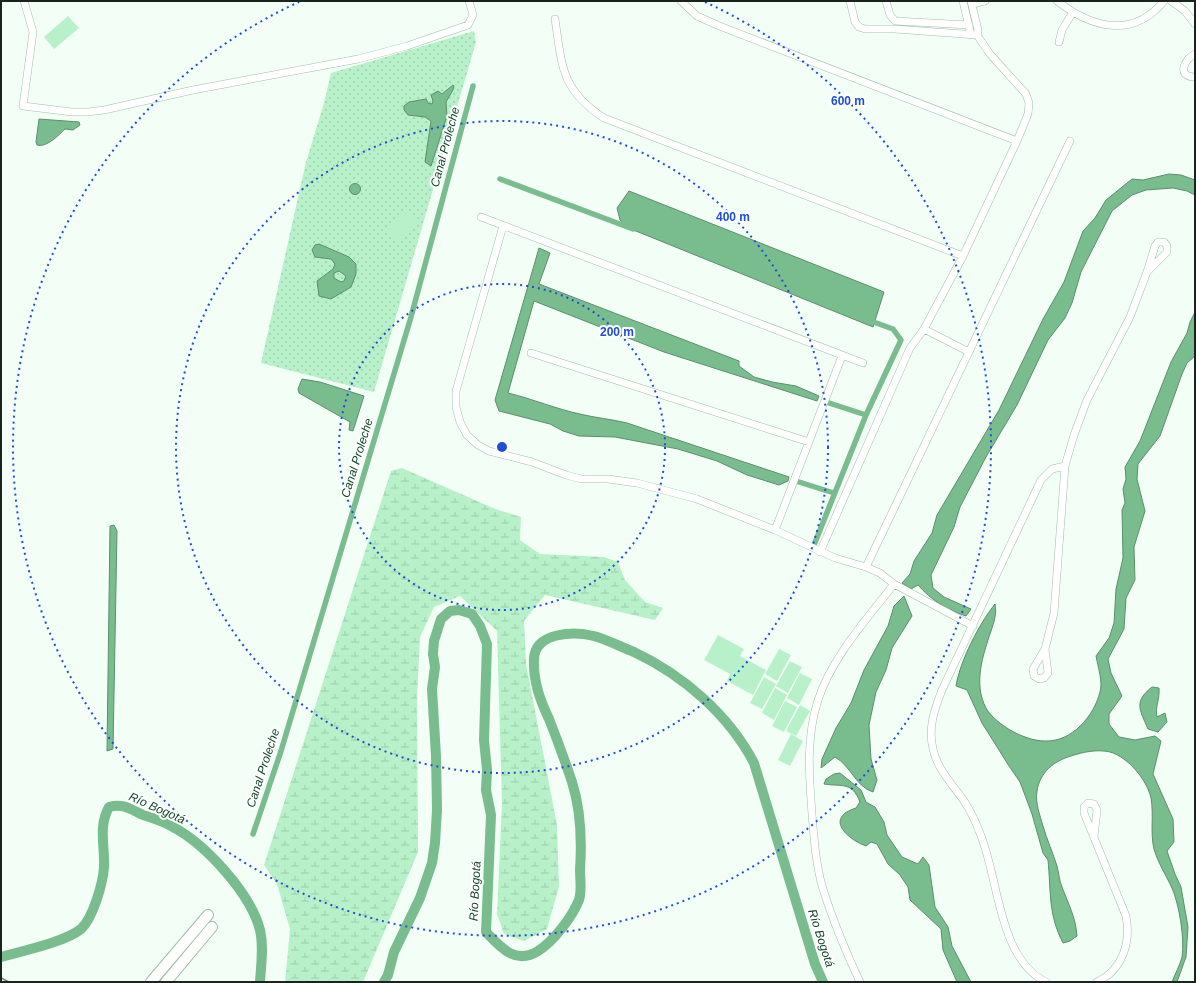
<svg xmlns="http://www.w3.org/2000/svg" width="1196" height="983" font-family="Helvetica,sans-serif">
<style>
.grass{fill:url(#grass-dots)}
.wetland{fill:url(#wetland-marsh)}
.garden{fill:#b8f1c9}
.water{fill:#79bd8f;stroke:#5c8f6c;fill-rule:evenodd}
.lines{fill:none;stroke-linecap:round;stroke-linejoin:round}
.stream{stroke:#5c8f6c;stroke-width:1.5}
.canal{stroke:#79bd8f;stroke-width:5.5}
.river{stroke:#79bd8f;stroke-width:10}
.minor-casing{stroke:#a0bea8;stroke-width:8}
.primary-casing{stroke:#a0bea8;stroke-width:12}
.minor{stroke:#fff;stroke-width:7}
.primary{stroke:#fff;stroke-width:10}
.ring{fill:none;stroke:#1d4ed8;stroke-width:2;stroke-dasharray:2 4}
.labels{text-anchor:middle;stroke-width:4;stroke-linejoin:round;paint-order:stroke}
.water-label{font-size:12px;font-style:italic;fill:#104527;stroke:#fff}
.centre{fill:#1d4ed8;stroke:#fff;stroke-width:2}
.ring-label{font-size:12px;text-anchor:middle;font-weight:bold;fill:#1d4ed8;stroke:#fff;stroke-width:4;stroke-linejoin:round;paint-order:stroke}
</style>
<defs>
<pattern id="grass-dots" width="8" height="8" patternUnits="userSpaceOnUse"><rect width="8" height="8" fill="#b8f1c9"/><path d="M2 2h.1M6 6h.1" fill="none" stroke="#9dceac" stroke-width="1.8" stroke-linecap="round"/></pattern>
<pattern id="wetland-marsh" width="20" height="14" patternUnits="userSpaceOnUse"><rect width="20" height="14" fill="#b8f1c9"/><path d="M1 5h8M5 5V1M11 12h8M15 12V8" fill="none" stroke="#9dceac"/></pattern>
</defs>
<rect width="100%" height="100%" fill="#f3fff6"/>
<path class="grass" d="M474 31 476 42 374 392 261 363 306 162 324 103 331 73Z"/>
<path class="wetland" d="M402 468 495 509 521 517 520 540 540 554 604 557 618 562 625 580 645 602 663 608 655 620 545 595 524 621 526 664 557 825 559 887 547 929 524 941 504 934 497 914 502 803 497 631 460 596 434 607 420 637 417 699 418 852 363 982H285L290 929 277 884 264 865 391 471Z"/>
<path class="garden" d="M68 16 79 28 54 49 44 37Z
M409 211 419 224 395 241 386 228Z
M718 635 744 649 740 656 766 670 753 695 727 681 730 674 704 660Z
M779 649 791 655 777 681 765 674Z
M790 661 802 667 788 693 776 686Z
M800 673 812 679 799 705 787 698Z
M764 677 776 684 762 709 750 703Z
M775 688 787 695 774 720 762 713Z
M785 701 797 707 784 732 772 726Z
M800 705 810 711 796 736 786 731Z
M791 734 803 741 790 766 778 760Z"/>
<path class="water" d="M453 85 454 88 446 102 447 116 431 166 425 162 431 121 425 117 408 115 404 110V106L409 102 426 99 428 103 432 104 433 101 431 95 438 91 442 94Z
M39 119 79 122 80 125 73 130 65 129C59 135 46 148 37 145L36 142Z
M1169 174 1181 175 1195 180V195L1187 191 1173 188 1146 190 1132 195 1112 211 1081 272 1072 303 1065 318 1048 340 1017 405 986 457 960 507 954 527 931 575 933 588 944 597 971 609 966 616C947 610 931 600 918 585L911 589 902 583 910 574 914 561 932 533 937 515 999 410 1043 319 1064 282 1083 231 1095 218 1106 200 1132 179 1143 180Z
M349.5 189a5.5 5.5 0 1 1 11 0a5.5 5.5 0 1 1-11 0Z
M629 191 884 292 873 327 626 227 620 220 617 208Z
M319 244 349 257 356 264V274L351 287 331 299 319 296 317 281 333 269 335 264 331 259 315 257 312 250 315 245ZM339 271 346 276 344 281 341 282 334 278V273Z
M539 248 550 253 539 284 739 361V366L754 377 772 382 796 386 819 396 817 401 664 352 534 301 508 393C533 399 556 409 580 414 596 418 611 419 627 423L789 477 788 481 779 485 747 475 717 461 678 449 615 437 579 436 563 431 550 424 499 411 495 400Z
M1195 312V356L1187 363 1182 374 1160 436 1138 464 1137 479 1145 511 1134 547 1135 580 1126 598 1124 629 1108 659 1111 673 1122 696 1109 714V724L1119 737 1135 740 1155 736 1161 741 1153 774 1173 819 1174 842 1167 851 1175 874 1181 887 1188 927 1186 957 1177 982H1172C1175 974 1180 965 1182 957 1185 939 1179 904 1172 888 1166 875 1158 863 1154 849 1150 833 1154 815 1151 798 1147 780 1128 757 1110 752 1097 749 1083 752 1071 756 1054 761 1040 772 1037 791 1035 803 1040 815 1043 826 1047 840 1053 853 1057 866 1059 873 1059 880 1062 887 1068 903 1076 918 1077 936L1070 941 1063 943C1048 914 1051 891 1048 860L1043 853 1032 814 1020 782 1009 766 982 723 967 690 956 686C960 661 979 624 995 604 997 614 994 622 991 631 983 655 973 683 986 708 990 716 1002 725 1010 730 1021 736 1033 741 1045 741 1072 742 1094 716 1100 692 1103 682 1098 667 1096 656L1109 638 1114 623 1116 589 1123 558 1122 510 1125 503 1123 489 1126 479 1125 467 1140 441 1171 362 1187 333 1190 322Z
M302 379 320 382 364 396 353 431 349 430 350 422 299 393 298 389Z
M114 525 117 531 113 749 107 751 110 526Z
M904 596 912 616 892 648 886 670 876 692 869 725 871 759 877 780 873 792C855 786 851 766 835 757L821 768 822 759 836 728 851 703 864 670 888 626 894 606Z
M1152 687 1159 688C1160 699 1155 706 1157 717L1165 713 1167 722 1158 732 1148 729C1140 710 1133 702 1152 687Z
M840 773 861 790 866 802 875 807 884 822 887 835 902 857 918 864 923 857 929 865 935 907 948 927 952 946 971 982H957L943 950 941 929 910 900 908 887 900 875 888 864 877 844 871 842 866 846C847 839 824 818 856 808L860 802C852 781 842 787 824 784L826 779 834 774Z"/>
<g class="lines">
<path class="stream" d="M1 978 9 982"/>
<path class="canal" d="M500 179 633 229
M826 402 866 415
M799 482 834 493
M814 545 866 415 901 340 893 329 868 320
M253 834 281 751 411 317 473 86"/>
<path class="river" d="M1 957C22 951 65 942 81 929 93 918 103 883 104 867 105 845 98 827 109 807 123 803 130 809 143 815 152 818 162 821 171 826 205 843 251 894 260 930 264 947 261 965 260 982
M384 982 388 975 394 952 420 898 432 863 435 843 437 810 436 756 432 689 435 667 433 654 434 641 441 619 450 611 459 610 472 614 480 626 487 644 484 740 487 770 486 790 491 815 486 932C501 948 516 965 538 951 554 941 572 917 579 900 582 891 580 879 580 870 582 840 581 810 572 782 565 761 557 739 549 719 540 700 533 681 534 659 535 632 574 631 594 636 608 640 621 647 634 652 683 675 729 715 754 763L815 964 823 982"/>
<g class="minor-casing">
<path id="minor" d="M24 1 33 32 23 106 72 112H88L104 110 193 90 358 59 407 46 468 25 473 15 469 1
M681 1 697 16 717 25 1017 141
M850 1 855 22 859 27 865 29H895L977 35
M886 1 890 15 895 21 969 25
M963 1 971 35
M1057 1C1091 27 1132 40 1164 1
M1171 1 1185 11 1195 24
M972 4 985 1
M555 19C562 66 561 90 604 118L963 256
M1059 42 1062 30 1073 12
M1195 54C1183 60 1177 77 1195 77
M481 217 863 363
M503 226 456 391V407L460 422 467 435 478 445 489 451 532 462 566 475 581 479H608L637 483 697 499 775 530 835 558 866 567 880 573 894 584 973 626
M924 329 969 352
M531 353 809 442
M775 530 842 356
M820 552 910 348 924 329 963 256 1017 141 1028 114 1029 103 1026 94 990 54 977 35 978 30 971 1
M866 567 1070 141
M1045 649 1048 673 1044 678 1039 679 1034 676 1033 669 1045 649 1054 613 1065 466 1074 435 1087 400 1130 317 1147 272 1155 246 1158 242H1164L1167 246V252L1147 272
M1094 836 1097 810 1094 804 1088 803 1084 807V813L1126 916C1131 942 1123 970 1097 982
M860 982C846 952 833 921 823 889 816 866 814 839 812 814 809 776 806 737 818 700 832 657 867 619 894 584
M1046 982C997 958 999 875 979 831 975 820 970 810 964 801 953 785 937 769 933 749 928 728 934 710 942 690L1041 480 1052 469 1065 466"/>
</g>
<g class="primary-casing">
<path id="primary" d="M151 982 208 915
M166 982 212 927"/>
</g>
<use href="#minor" class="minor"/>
<use href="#primary" class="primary"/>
</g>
<g class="ring">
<circle cx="502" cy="447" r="163"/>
<circle cx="502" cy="447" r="326"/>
<path d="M705 2A489 489 0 1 1 299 2"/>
</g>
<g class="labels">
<g class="water-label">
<text transform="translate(445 147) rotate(-75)" y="4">Canal Proleche</text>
<text transform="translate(357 458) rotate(-73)" y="4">Canal Proleche</text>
<text transform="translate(263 768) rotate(-72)" y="4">Canal Proleche</text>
<text transform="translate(157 808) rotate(24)" y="4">Río Bogotá</text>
<text transform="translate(475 891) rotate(-87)" y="4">Río Bogotá</text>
<text transform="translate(821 938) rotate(72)" y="4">Río Bogotá</text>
</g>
</g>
<circle cx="502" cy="447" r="6" class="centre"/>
<g class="ring-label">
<text x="848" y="105">600 m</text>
<text x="733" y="221">400 m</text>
<text x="617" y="336">200 m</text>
</g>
<rect width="1196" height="983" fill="none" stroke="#18241c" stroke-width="4"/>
</svg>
